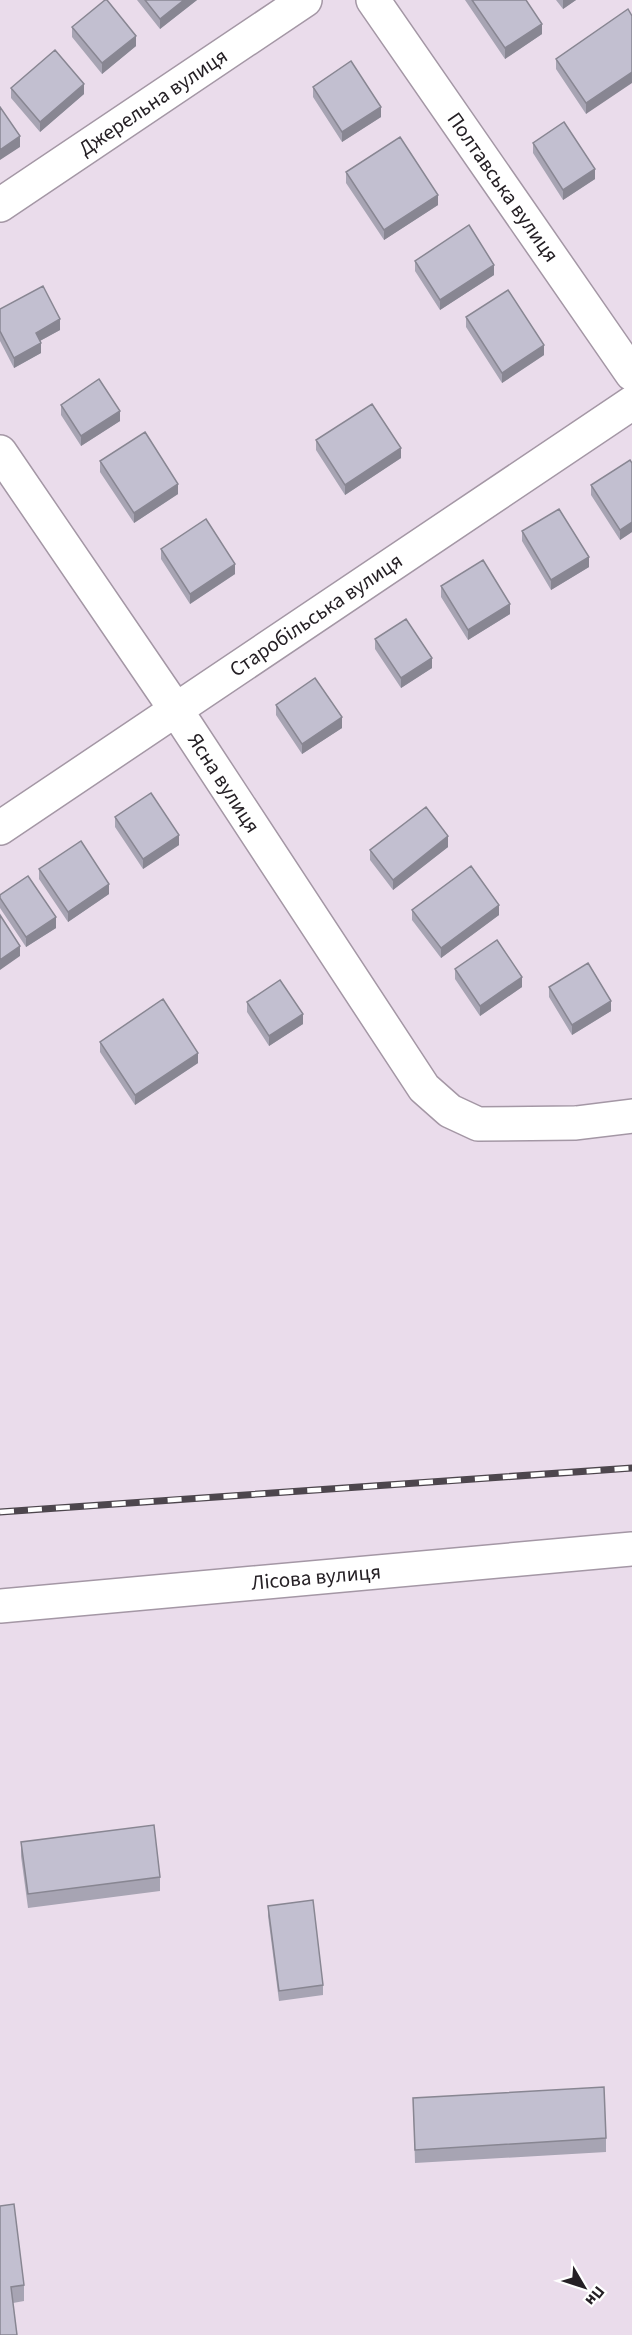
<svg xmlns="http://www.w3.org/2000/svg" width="632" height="2335" font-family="'Source Sans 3',sans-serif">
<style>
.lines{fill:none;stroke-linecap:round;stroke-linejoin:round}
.street-casing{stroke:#a497a5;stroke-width:36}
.street{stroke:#fff;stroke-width:33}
.rail-casing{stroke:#4d464d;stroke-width:7}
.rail{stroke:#fff;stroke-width:4.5;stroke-dasharray:14;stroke-linecap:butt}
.wall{fill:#a7a4b3}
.shaded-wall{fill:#888692}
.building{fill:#c2bfd0;stroke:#888692;stroke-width:1.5}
.labels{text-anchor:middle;stroke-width:6;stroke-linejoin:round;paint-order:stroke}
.street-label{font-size:21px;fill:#252025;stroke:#fff}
</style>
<rect width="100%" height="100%" fill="#eadceb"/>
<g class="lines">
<g class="street-casing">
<path id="street" d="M373 0 632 374
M0 205 305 0
M0 452 176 710 424 1088 450 1111 478 1124 576 1123 632 1116
M0 828 632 403
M0 1606 632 1549"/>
</g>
<use href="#street" class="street"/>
<g class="rail-casing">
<path id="rail" d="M0 1512 632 1468"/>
</g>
<use href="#rail" class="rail"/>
</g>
<path class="wall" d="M137 0H197L160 29Z
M465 0H526L542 34 505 59Z
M556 0H576L563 9Z
M628 9 586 114 556 69V59Z
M72 27 136 46 102 74 72 37Z
M313 87 381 117 342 142 313 97Z
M11 88 84 94 40 132 11 98Z
M533 143 595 179 563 200 533 153Z
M346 172 438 205 384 240 346 183Z
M415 261 494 275 440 310 415 271Z
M0 309 60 330 40 341 41 353 14 368 0 341Z
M466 317 544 355 502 383 466 327Z
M61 405 120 421 81 446 61 415Z
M316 440 401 458 345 495 316 450Z
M100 461 178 494 134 523 100 472Z
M632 463V532L620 540 591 495V485Z
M522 531 589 567 551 590 522 541Z
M161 549 235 574 190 604 161 559Z
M441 586 510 614 468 640 441 597Z
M375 639 432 668 401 688 375 649Z
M276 705 342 728 302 754 276 715Z
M115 817 179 845 143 869 115 827Z
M448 847 393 890 370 860V850Z
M39 869 109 894 68 922 39 879Z
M0 895 56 928 26 947 0 908Z
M412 910 499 915 441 958 412 920Z
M455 969 522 987 480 1016 455 979Z
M549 987 611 1011 572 1035 549 997Z
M247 1002 303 1024 269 1046 247 1012Z
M100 1042 198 1063 135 1105 100 1052Z
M21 1842 160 1877V1891L28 1908 21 1856Z
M268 1906 323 1985V1995L279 2001 268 1916Z
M413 2098 606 2138V2152L415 2163Z
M0 2206 24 2285V2301L13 2303Z"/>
<path class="shaded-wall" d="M184 0H197L160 29V19Z
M563 0H576L563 9Z
M542 24V34L505 59V48Z
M136 36V46L102 74V63Z
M632 72V83L586 114V103Z
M84 84V94L40 132V122Z
M381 107V117L342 142V132Z
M20 136V147L0 160V150Z
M595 169V179L563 200V190Z
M438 195V205L384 240V230Z
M494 265V275L440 310V300Z
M60 319V330L36 343V333Z
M41 343V353L14 368V358Z
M544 345V355L502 383V373Z
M120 411V421L81 446V436Z
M401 448V458L345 495V485Z
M178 484V494L134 523V513Z
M632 522V532L620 540V530Z
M589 557V567L551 590V580Z
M235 564V574L190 604V594Z
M510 604V614L468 640V630Z
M432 658V668L401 688V678Z
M342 717V728L302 754V744Z
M179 835V845L143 869V859Z
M448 836V847L393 890V880Z
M109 884V894L68 922V912Z
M499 905V915L441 958V948Z
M56 917V928L26 947V937Z
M20 946V956L0 970V960Z
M522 977V987L480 1016V1006Z
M611 1001V1011L572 1035V1025Z
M303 1014V1024L269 1046V1036Z
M198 1053V1063L135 1105V1095Z"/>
<path class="building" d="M105 0H107L136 36 102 63 72 27Z
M145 0H184L160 19Z
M472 0H526L542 24 505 48Z
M628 9 632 16V72L586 103 556 59Z
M55 50 84 84 40 122 11 88Z
M351 61 381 107 342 132 313 87Z
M0 107 20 136 0 150Z
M564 122 595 169 563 190 533 143Z
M400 137 438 195 384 230 346 172Z
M469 225 494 265 440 300 415 261Z
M43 286 60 319 36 333 41 343 14 358 0 331V309Z
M508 290 544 345 502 373 466 317Z
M99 379 120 411 81 436 61 405Z
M372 404 401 448 345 485 316 440Z
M145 432 178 484 134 513 100 461Z
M630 460 632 463V522L620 530 591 485Z
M559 509 589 557 551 580 522 531Z
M206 519 235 564 190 594 161 549Z
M483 560 510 604 468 630 441 586Z
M406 619 432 658 401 678 375 639Z
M315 678 342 717 302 744 276 705Z
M151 793 179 835 143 859 115 817Z
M426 807 448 836 393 880 370 850Z
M81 841 109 884 68 912 39 869Z
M471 866 499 905 441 948 412 910Z
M28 876 56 917 26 937 0 898V895Z
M0 915 20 946 0 960Z
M497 940 522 977 480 1006 455 969Z
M588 963 611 1001 572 1025 549 987Z
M280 980 303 1014 269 1036 247 1002Z
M163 999 198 1053 135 1095 100 1042Z
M154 1825 160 1877 28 1894 21 1842Z
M313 1900 323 1985 279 1991 268 1906Z
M604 2087 606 2138 415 2150 413 2098Z
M14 2204 24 2285 11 2287 17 2335H0V2206Z"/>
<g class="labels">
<g class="street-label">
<text transform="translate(153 102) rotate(-34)" y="7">Джерельна вулиця</text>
<text transform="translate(503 187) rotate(55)" y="7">Полтавська вулиця</text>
<text transform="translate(316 615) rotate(-34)" y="7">Старобільська вулиця</text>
<text transform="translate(224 783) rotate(57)" y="7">Ясна вулиця</text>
<text transform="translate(316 1577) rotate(-5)" y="7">Лісова вулиця</text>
</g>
</g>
<g transform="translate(584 2287) rotate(129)" stroke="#ffffff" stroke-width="4.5" paint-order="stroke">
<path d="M0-4.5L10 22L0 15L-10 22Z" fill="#252025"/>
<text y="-9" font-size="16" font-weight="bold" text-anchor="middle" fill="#252025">Пн</text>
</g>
</svg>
